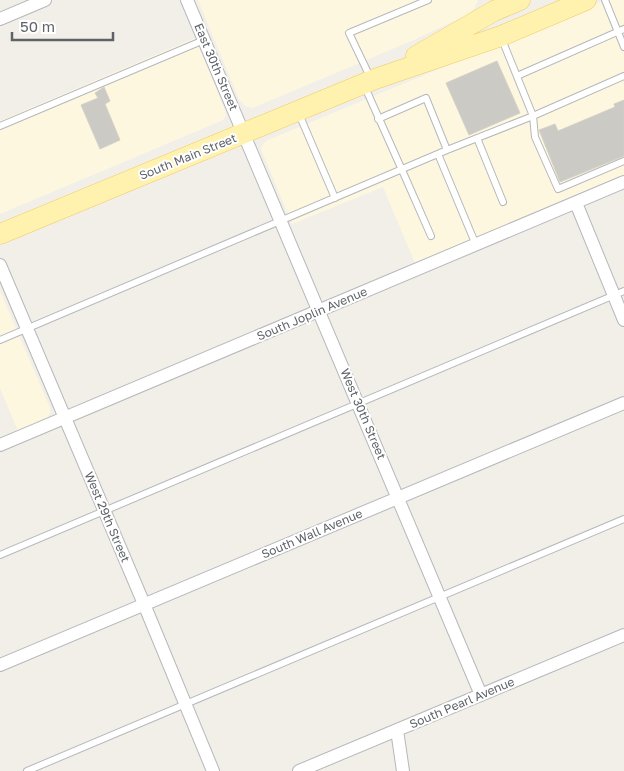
<svg xmlns="http://www.w3.org/2000/svg" width="624" height="771" font-family="'Golos Text',sans-serif">
<style>
.commercial{fill:#fef7e0}
.building{fill:#cccac5;stroke:#d6d1c6}
.lines{fill:none;stroke-linecap:round;stroke-linejoin:round}
.service-casing{stroke:#b5b8bc;stroke-width:8}
.minor-casing{stroke:#b5b8bc;stroke-width:14}
.primary-casing{stroke:#f2c960;stroke-width:21}
.service{stroke:#fff;stroke-width:6}
.minor{stroke:#fff;stroke-width:12}
.primary{stroke:#fff2af;stroke-width:20}
.labels{text-anchor:middle;stroke-width:4;stroke-linejoin:round;paint-order:stroke}
.street-label{font-size:12px;fill:#5f6368;stroke:#fff}
</style>
<rect width="100%" height="100%" fill="#f1efe8"/>
<path class="commercial" d="M198 0H478L475 8 467 15 416 39 253 108 245 106 239 99Z
M605 0H624V176L415 263 383 187 292 224 263 154 261 149 264 143 268 140Z
M195 38 225 110 226 115 224 119 221 121 0 214V121Z
M0 291 50 408V413L47 418 18 431 0 388Z"/>
<path class="building" d="M497 61 520 113 469 135 446 83Z
M104 87 110 101 105 104 120 140 100 149 81 105 98 98 95 93Z
M624 100V156L560 182 539 130 555 124 558 131 615 107 614 104Z"/>
<g class="lines">
<g class="service-casing">
<path id="service" d="M605 0 624 47
M501 37 533 116 535 137 558 189 624 161
M517 76 624 29
M371 79 349 33 428 0
M364 85 402 170 431 236
M299 114 335 198
M378 119 426 98 447 150
M0 126 204 40
M477 138 503 202
M438 154 476 245
M0 340 447 150 533 116 624 76
M0 555 624 291
M27 771 624 519"/>
</g>
<g class="minor-casing">
<path id="minor" d="M187 0 481 695
M0 19 45 0
M576 203 624 320
M0 265 144 604 213 771
M0 445 624 182
M0 665 624 403
M397 730 403 771
M299 771 624 635"/>
</g>
<g class="primary-casing">
<path id="primary" d="M416 56 494 11 520 0
M0 234 375 79 501 36 586 0"/>
</g>
<use href="#service" class="service"/>
<use href="#minor" class="minor"/>
<use href="#primary" class="primary"/>
</g>
<g class="labels">
<g class="street-label">
<text transform="translate(216 67) rotate(67)" y="4">East 30th Street</text>
<text transform="translate(188 157) rotate(-22)" y="4">South Main Street</text>
<text transform="translate(312 314) rotate(-23)" y="4">South Joplin Avenue</text>
<text transform="translate(363 414) rotate(67)" y="4">West 30th Street</text>
<text transform="translate(107 517) rotate(67)" y="4">West 29th Street</text>
<text transform="translate(312 534) rotate(-23)" y="4">South Wall Avenue</text>
<text transform="translate(462 703) rotate(-23)" y="4">South Pearl Avenue</text>
</g>
</g>
<path d="M12 32v8h101v-8" fill="none" stroke="#5f6368" stroke-width="2.5"/>
<text x="20" y="32" font-size="15" fill="#5f6368" stroke="#ffffff" stroke-width="4" paint-order="stroke">50 m</text>
</svg>
